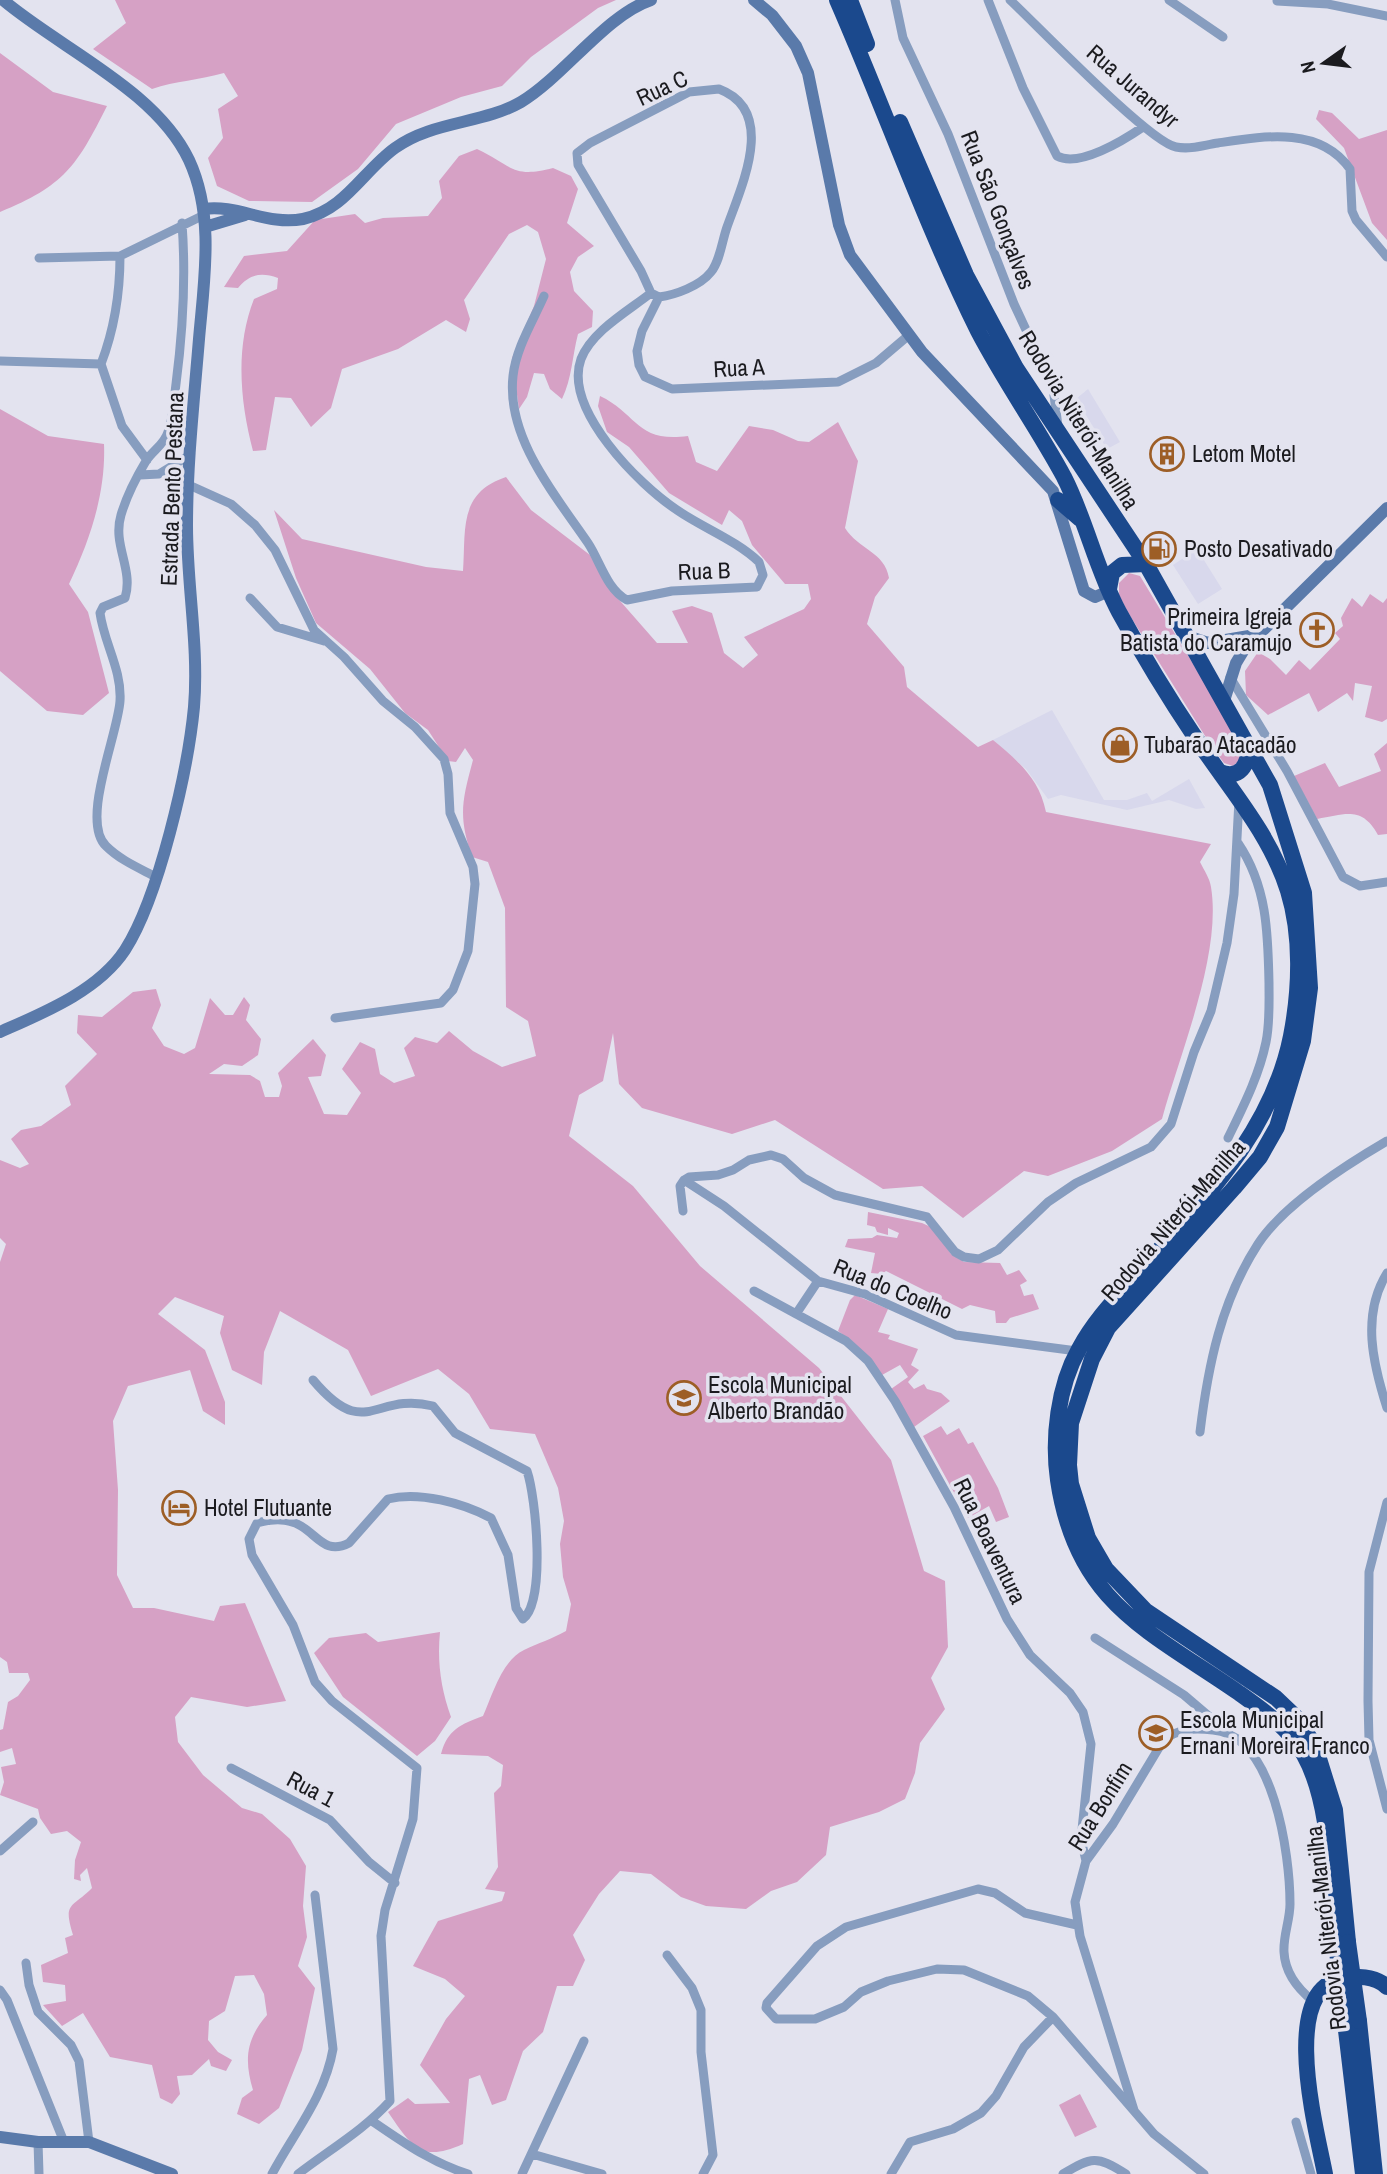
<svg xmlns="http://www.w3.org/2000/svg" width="1387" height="2174" font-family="'Archivo Narrow',sans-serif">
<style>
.built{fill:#d8d8ec}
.green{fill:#d6a1c5}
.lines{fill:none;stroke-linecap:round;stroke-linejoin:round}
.street{stroke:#879dbf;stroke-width:9}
.secondary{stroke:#5a7aaa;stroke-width:12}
.highway{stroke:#1b498d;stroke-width:16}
.highway-bridge{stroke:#1b498d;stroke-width:16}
.labels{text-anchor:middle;stroke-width:7;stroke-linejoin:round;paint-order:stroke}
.street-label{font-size:23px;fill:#1b1b1f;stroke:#e3e3ef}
.poi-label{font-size:23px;fill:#1b1b1f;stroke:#e3e3ef;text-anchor:start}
</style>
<rect width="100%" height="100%" fill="#e3e3ef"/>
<path class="built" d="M1088 389 1120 442 1107 449 1076 399Z
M1197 549 1222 589 1198 604 1173 565Z
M1052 710 1104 800H1127L1147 793 1152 801 1189 779 1205 808 1196 809 1169 800 1127 810 1061 795 1048 799 1026 769 993 740Z"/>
<path class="green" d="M115 0H616L598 8 531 57 502 86 461 97 396 124 358 169 312 202 249 201 217 186 208 158 223 138 218 109 238 96 224 73C200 80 175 81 152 89L93 49 126 23Z
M0 53 53 92 107 106C77 166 64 186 0 212Z
M1319 110 1332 113 1359 139 1387 130V240L1372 223 1344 148 1316 119Z
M477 149C512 165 511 179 553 168L571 176 578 189 567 223 594 246 578 257 570 272 574 291 593 311 592 327 578 334C572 357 572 378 562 399L550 389 544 374 534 373 527 397 519 409 512 358 534 306 546 259 538 232 527 225 509 234 464 300 470 319 466 332 446 320 398 349 342 369 331 408 311 427 291 398 275 397 266 450 253 451C240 402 235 347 254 299L277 289 278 278C261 272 250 274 238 288L224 287 244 256 287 251 315 220 355 214 365 223 383 218 428 216 442 198 439 181 459 156Z
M600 396C638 414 636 443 688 436L696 462 717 471 749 426 773 430 798 441 809 442 838 422 858 461 845 528C858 549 885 552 889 578L875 597 867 624 904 667 907 687 978 747 993 740C1018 761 1039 778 1046 812L1211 844 1200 862C1204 870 1210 879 1211 887 1222 954 1180 1053 1162 1119L1112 1151 1048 1176 1024 1171 963 1218 922 1186 883 1189 775 1120 732 1134 642 1108 619 1084 613 1033 603 1081 579 1095 569 1136 633 1186 700 1266 819 1368 891 1460 924 1571 945 1581 948 1647 931 1678 945 1709 920 1743 915 1773 905 1799 879 1812 830 1827 826 1855 797 1882 771 1891 746 1909 706 1906 681 1897 651 1874 620 1871 599 1894 573 1935 585 1960 573 1986H557L543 2032 523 2051 506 2100 492 2105 480 2075 469 2079 463 2144C421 2163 412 2147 388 2112L408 2098 415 2104 450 2103 420 2065 446 2019 465 1996 445 1979 413 1966 438 1921 502 1901 505 1892 485 1889 498 1867 494 1793 501 1786 503 1765 488 1756 441 1754C447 1730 461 1724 483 1716 492 1696 502 1660 524 1650 538 1643 552 1639 566 1631L571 1604 563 1577 560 1544 564 1521 558 1488 535 1434 490 1429 469 1394 438 1369 371 1396 348 1350 280 1311 264 1352 262 1385 232 1370 220 1333 224 1316 175 1297 158 1314 205 1350 225 1402V1425L203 1411 190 1370 128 1386 113 1421 118 1490 117 1575 133 1608H154L214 1621 220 1606 245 1603 286 1701 247 1707 191 1697 175 1717 178 1742 203 1775 242 1808 262 1814 290 1839 306 1866 303 1906 307 1937 298 1966 315 1988 302 2050 279 2108 259 2124 237 2114 242 2098 253 2090C244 2060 246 2039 267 2015L264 1994 254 1975 235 1976 225 2011 209 2021 208 2040 218 2052 232 2060 226 2071 211 2066 209 2059 192 2075 177 2076 180 2094 172 2104 160 2098 152 2065 110 2057 83 2013 62 2026 43 2005 66 2001 65 1985 43 1982 41 1965 68 1953 65 1938 73 1935C63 1902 71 1909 92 1888L87 1868 80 1875 81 1881 74 1879 75 1860 81 1842 67 1831 51 1834 40 1818 38 1809 0 1795 4 1782 1 1767 16 1764 12 1748 0 1752V1730L3 1729 8 1702 18 1696 30 1680 28 1673H9L7 1662 0 1657V1262L6 1244 0 1238V1160L20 1168 29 1164 11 1139 21 1130 41 1126 71 1105 65 1086 97 1054 77 1033 78 1015 102 1017 133 992 156 989 161 1005 152 1028 164 1046 184 1054 195 1048 210 998 225 1015H233L244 997 250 1005 246 1020 261 1039 258 1055 242 1066 224 1064 209 1074 250 1075 260 1081 265 1097H279L282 1086 278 1073 313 1039 326 1055 321 1076 308 1077 324 1114 347 1115 361 1093 342 1069 360 1042 375 1049 380 1074 394 1083 415 1076 404 1048 415 1037 437 1043 449 1031 473 1051 502 1067 536 1056 528 1021 506 1007 505 908 488 862 472 857C458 816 462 801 473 760L465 748 456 762 448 761 428 730 405 713 370 669 316 623 296 578 274 510 302 539 426 567 463 571C466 530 458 493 506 477L531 510 590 555 607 586 657 643H688L672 611 692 606 712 613 724 653 743 668 758 655 744 637 804 609 811 599 808 584H785L752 545 742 521 729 510 722 525 669 493 629 447 607 432 598 406Z
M0 409 48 436 104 444C106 493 90 540 69 584L88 612 109 693 83 715 47 711 0 671Z
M1129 573 1140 576 1230 725 1242 758 1233 766 1224 763 1212 747 1127 611 1119 595V583Z
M1370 594 1383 603 1387 598V719L1382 722 1365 717 1372 686 1355 683 1353 701 1347 693 1318 712 1309 693 1268 715 1246 695 1245 671 1258 652 1270 659 1286 675 1299 660 1310 670 1340 639 1335 633 1343 626 1341 618 1352 598 1362 607Z
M1387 743V834L1378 835C1362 806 1346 814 1317 819L1294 776 1325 763 1339 787 1381 771 1374 754Z
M868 1212 922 1223 933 1228 951 1254 964 1262 1000 1263 1007 1275 1019 1270 1027 1281 1020 1285 1024 1296 1033 1294 1039 1309 1010 1318 1006 1323H996L995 1311 970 1305 962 1309 886 1271 882 1274 871 1273 875 1253 845 1247 848 1239 872 1238 877 1235 897 1238 899 1233 888 1228V1235L877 1232 875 1227 867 1225Z
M855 1295 888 1309 878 1332 890 1335 888 1339 918 1349 911 1365 919 1370 908 1382 914 1389 924 1384 927 1389 941 1393 950 1401 914 1427 891 1389 908 1377 900 1365 882 1375 854 1343 838 1331 850 1300Z
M941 1426 947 1435 959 1428 968 1444 973 1442 998 1488 1009 1517 996 1522 989 1506 968 1518 923 1436Z
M440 1632C437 1662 441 1689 451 1717L435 1741 417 1756 343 1697 314 1653 329 1638 366 1633 378 1642Z
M1080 2094 1097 2127 1075 2137 1059 2105Z"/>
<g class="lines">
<path class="street" d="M895 0 903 38 948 134 1014 304 1053 388 1058 426
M988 0 1023 88 1057 156C1079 168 1124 140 1143 127
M1010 0C1038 26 1149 142 1176 147 1191 150 1204 145 1218 143 1264 136 1320 126 1350 169L1352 211 1356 220 1387 257
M1169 0 1223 37
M1277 1 1328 4 1387 16
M719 89C778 111 741 187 727 227 722 241 720 261 711 272 700 286 675 295 659 297L651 293 641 271 578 165 577 153 590 143 689 92Z
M39 258 120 256 204 215
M544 296C533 321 516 348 513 376 506 438 556 496 588 543 600 561 607 590 627 600L672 591 757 587 763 575 759 562C736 540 703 528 677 510 639 485 563 409 581 359 592 331 628 311 651 293
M659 297 642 331 637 351 639 365 645 377 672 389 838 382 876 363 909 335
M0 361 101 364 122 426 147 460
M101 364C114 330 120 292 120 256
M140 475 159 474 190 455
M189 485 231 504 255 525 275 550 314 630 344 657 383 701 415 727 444 759 448 774 450 813 473 867 475 884 468 951 453 990 441 1003 335 1018
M250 598 277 627 324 641
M1230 677 1287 771 1343 877 1360 886 1387 882
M156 877C139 868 120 860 106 846 80 821 118 734 120 701 122 670 104 643 100 613L103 607 125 598C134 569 112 545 121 515 126 498 137 476 146 461 153 450 164 445 168 432 174 417 174 399 176 384 183 330 186 277 182 223
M1228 1138C1243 1107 1259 1076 1266 1042 1270 1023 1269 1002 1269 983 1268 932 1267 886 1238 843
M684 1180 689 1177 718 1175 733 1170 749 1160 771 1155 783 1159 804 1178 835 1195 927 1217 955 1252 964 1257 979 1259 998 1250 1048 1202 1076 1183 1151 1147 1171 1124 1194 1052 1211 1011 1227 943 1234 894 1239 800
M684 1180 724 1206 818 1281 865 1294 956 1335 1077 1351
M683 1211 680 1186 684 1180
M1387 1273C1361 1315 1373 1364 1387 1408
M754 1291 846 1341 868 1361 895 1401 954 1507 1007 1619 1030 1655 1070 1693 1083 1712 1091 1744 1081 1839 1086 1861
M796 1314 818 1281
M1200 1432C1208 1366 1221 1301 1258 1244 1284 1204 1346 1165 1387 1141
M1387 1502 1369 1572 1368 1701 1369 1740 1387 1809
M1095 1638 1184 1695 1225 1730
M231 1768 330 1820 369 1862 395 1883
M0 1851 33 1822
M1077 1925 1025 1913 995 1893 978 1889 846 1927 817 1946 767 2003 766 2008 776 2019H815L844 2007 861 1992 888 1981 937 1969 964 1970 1028 1996 1053 2017 1154 2134 1204 2174
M667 1955 692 1988 701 2010V2052L713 2155 703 2174
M26 1963 29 1985 38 2012 71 2045 79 2061 89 2142
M0 1990 7 2000 64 2142
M1134 2110 1080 1936 1075 1902 1086 1861 1113 1824 1163 1741C1178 1728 1194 1728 1213 1730 1274 1735 1290 1855 1290 1904 1290 1920 1283 1936 1284 1952 1285 1972 1298 1989 1313 2001
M372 2121C404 2143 431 2162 468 2174
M1296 2122 1311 2174
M38 2142 39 2174
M532 2154 602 2174
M272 2174C294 2133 325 2096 333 2049L315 1895
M298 2174C329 2150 364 2130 390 2101L381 1936 385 1910 413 1819 417 1768 332 1701 315 1682 293 1625 252 1555 249 1539 257 1523C271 1519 288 1518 301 1526 318 1536 326 1555 349 1543L388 1499C419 1491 463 1503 491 1518L508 1555 516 1608 523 1619C546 1602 536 1497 527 1471L455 1433 433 1406C374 1391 366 1443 313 1380
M522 2174 584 2041
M891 2174 910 2142 953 2129 981 2113 996 2096 1024 2047 1053 2017
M1063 2174C1092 2157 1096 2155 1126 2174"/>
<path class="secondary" d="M754 0 772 15 796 46 808 73 839 225 850 255 922 352 1053 491 1084 591 1095 597 1109 591
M204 209C237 204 268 226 303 219 345 210 363 171 395 148 432 121 483 124 521 102 564 76 606 15 651 0
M205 227 245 215
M1187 636 1208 643 1255 635
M1224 701 1236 663 1245 648 1387 508
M0 1032C43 1013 98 991 125 950 159 897 188 770 194 707 199 647 187 586 187 526 187 463 194 401 199 339 204 280 215 216 189 160 156 90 61 49 3 0
M0 2137 38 2142H89L172 2174"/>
<path class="highway" d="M837 0C885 110 925 224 978 331 1004 381 1037 427 1064 477 1086 520 1096 569 1119 612 1142 654 1168 697 1195 737 1228 787 1270 833 1288 891 1302 936 1300 990 1291 1036 1272 1131 1204 1199 1142 1269 1119 1295 1095 1319 1079 1349 1058 1386 1052 1438 1058 1480 1076 1603 1148 1630 1239 1693 1263 1710 1290 1729 1304 1755 1332 1805 1330 1885 1336 1942
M850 0 867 44
M900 122 966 275 1016 368 1146 564 1270 785 1304 893 1310 988 1303 1041 1277 1127 1260 1157 1234 1188 1108 1328 1092 1359 1071 1423 1069 1465 1071 1484 1088 1538 1106 1569 1146 1611 1276 1698 1297 1718 1315 1746 1335 1810 1348 1942
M1058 500 1080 519
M1109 589 1112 573 1122 565 1146 564
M1220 772C1240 780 1248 765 1249 747
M1359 2021 1375 2174
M1345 2022 1363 2174
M1325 2174C1317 2132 1279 1991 1341 1979 1357 1976 1374 1975 1387 1987"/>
<path class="highway-bridge" d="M1336 1942 1345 2022
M1348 1942 1359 2021"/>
</g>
<defs>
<g id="building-ring" transform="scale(1.75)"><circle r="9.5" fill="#e3e3ef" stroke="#9d5e26" stroke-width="1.5"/><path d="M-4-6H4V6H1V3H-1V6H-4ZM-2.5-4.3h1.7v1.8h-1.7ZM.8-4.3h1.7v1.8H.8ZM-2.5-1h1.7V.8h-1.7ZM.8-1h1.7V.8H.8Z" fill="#9d5e26"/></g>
<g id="fuel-ring" transform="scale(1.75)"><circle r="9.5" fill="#e3e3ef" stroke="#9d5e26" stroke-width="1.5"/><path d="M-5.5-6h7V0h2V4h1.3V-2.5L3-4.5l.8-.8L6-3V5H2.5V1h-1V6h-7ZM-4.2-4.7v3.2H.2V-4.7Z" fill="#9d5e26"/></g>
<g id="church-ring" transform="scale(1.75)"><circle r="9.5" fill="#e3e3ef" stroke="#9d5e26" stroke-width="1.5"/><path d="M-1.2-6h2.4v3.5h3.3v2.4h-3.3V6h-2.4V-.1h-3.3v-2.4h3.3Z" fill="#9d5e26"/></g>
<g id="shop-ring" transform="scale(1.75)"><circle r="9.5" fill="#e3e3ef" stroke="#9d5e26" stroke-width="1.5"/><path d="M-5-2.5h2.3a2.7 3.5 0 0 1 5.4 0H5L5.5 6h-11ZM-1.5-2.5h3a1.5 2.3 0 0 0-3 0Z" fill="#9d5e26"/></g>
<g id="school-ring" transform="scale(1.75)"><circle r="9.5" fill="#e3e3ef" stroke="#9d5e26" stroke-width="1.5"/><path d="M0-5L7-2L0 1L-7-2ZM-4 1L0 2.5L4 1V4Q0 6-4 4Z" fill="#9d5e26"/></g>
<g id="hotel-ring" transform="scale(1.75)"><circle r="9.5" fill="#e3e3ef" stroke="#9d5e26" stroke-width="1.5"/><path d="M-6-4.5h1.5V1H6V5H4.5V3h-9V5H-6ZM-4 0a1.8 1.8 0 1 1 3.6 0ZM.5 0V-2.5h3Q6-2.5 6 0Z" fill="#9d5e26"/></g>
</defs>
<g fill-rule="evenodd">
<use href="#building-ring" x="1167" y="454"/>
<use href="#fuel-ring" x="1159" y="549"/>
<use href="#church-ring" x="1317" y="630"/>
<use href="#shop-ring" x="1120" y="745"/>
<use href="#school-ring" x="684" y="1398"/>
<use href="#hotel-ring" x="179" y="1508"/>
<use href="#school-ring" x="1156" y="1733"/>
</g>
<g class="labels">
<g class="street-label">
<text transform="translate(1133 86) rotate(41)" y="8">Rua Jurandyr</text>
<text transform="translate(662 88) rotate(-25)" y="8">Rua C</text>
<text transform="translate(998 210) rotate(69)" y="8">Rua São Gonçalves</text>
<text transform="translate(739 368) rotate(-3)" y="8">Rua A</text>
<text transform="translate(1079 420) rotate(58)" y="8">Rodovia Niterói-Manilha</text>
<text transform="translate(172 489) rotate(-88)" y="8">Estrada Bento Pestana</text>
<text transform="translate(704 571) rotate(-2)" y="8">Rua B</text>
<text transform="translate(1173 1220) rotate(-49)" y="8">Rodovia Niterói-Manilha</text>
<text transform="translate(893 1289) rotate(22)" y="8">Rua do Coelho</text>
<text transform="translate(990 1541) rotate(64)" y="8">Rua Boaventura</text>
<text transform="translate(311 1789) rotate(28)" y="8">Rua 1</text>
<text transform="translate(1100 1806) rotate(-58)" y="8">Rua Bonfim</text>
<text transform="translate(1326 1928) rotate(-97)" y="8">Rodovia Niterói-Manilha</text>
</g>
<g class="poi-label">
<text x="1192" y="462">Letom Motel</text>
<text x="1184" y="557">Posto Desativado</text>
<text x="1292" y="625" text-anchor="end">Primeira Igreja<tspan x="1292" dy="26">Batista do Caramujo</tspan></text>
<text x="1144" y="753">Tubarão Atacadão</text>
<text x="708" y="1393">Escola Municipal<tspan x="708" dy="26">Alberto Brandão</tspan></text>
<text x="204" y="1516">Hotel Flutuante</text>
<text x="1180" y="1728">Escola Municipal<tspan x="1180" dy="26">Ernani Moreira Franco</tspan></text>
</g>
</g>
<g transform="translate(1324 63) rotate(256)" stroke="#e3e3ef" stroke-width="5" paint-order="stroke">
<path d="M0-5L12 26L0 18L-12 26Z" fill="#1b1b1f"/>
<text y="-10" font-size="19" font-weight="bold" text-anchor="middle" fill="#1b1b1f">N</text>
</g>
</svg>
